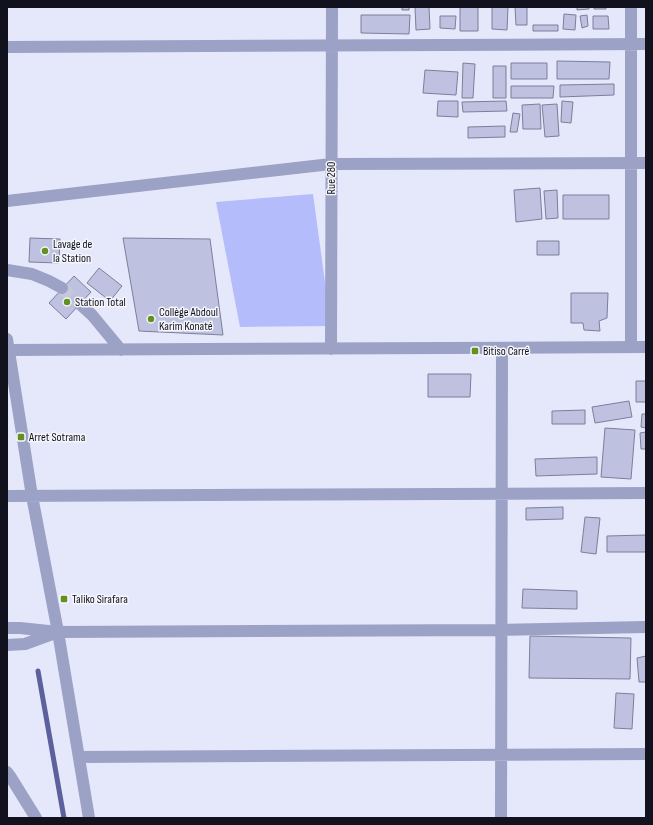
<svg xmlns="http://www.w3.org/2000/svg" width="653" height="825" font-family="'Sofia Sans Condensed',sans-serif">
<style>
.green{fill:#b5bcfb}
.lines{fill:none;stroke-linecap:round;stroke-linejoin:round}
.stream{stroke:#5c609c;stroke-width:5}
.building{fill:#bec2e0;stroke:#7b7f9a}
.minor-tunnel{stroke:#c5c8d9;stroke-width:12;stroke-dasharray:12 6;stroke-linecap:butt}
.minor{stroke:#9ca1c6;stroke-width:12}
.poi-dot{fill:#648f21;stroke:#f5f6fc;stroke-width:1.5}
.labels{text-anchor:middle;stroke-width:3;stroke-linejoin:round;paint-order:stroke}
.street-label{font-size:12px;fill:#11121d;stroke:#f5f6fc}
.poi-label{font-size:12px;fill:#11121d;stroke:#f5f6fc;text-anchor:start}
</style>
<rect width="100%" height="100%" fill="#e5e8fa"/>
<path class="green" d="M313 194 331 326 240 327 216 202Z"/>
<g class="lines">
<path class="stream" d="M38 671 64 818"/>
</g>
<path class="building" d="M402 7H409V10H402Z
M415 7H429L430 29 416 30Z
M460 7H478V31H460Z
M492 7H508L507 30 492 29Z
M515 7H527V25H516Z
M577 7H589V9L577 10Z
M594 7H606V9H594Z
M564 14 576 15 575 30 563 29Z
M361 15H410L409 34 361 33Z
M587 15 588 26 582 28 580 16Z
M440 16H456L455 29 440 28Z
M593 16H608L609 29H593Z
M533 25H558V31H533Z
M557 61 610 62 609 79H557Z
M463 63 475 64 473 98H462Z
M511 63H547V79H511Z
M493 66H506V98H493Z
M425 70 458 72 456 95 423 93Z
M614 84V95L560 97V85Z
M511 86H554L553 98H511Z
M438 101H458V117L437 116Z
M506 101 507 111 463 112 462 102Z
M562 101 573 102 571 123 561 122Z
M540 104 541 129H523L522 105Z
M557 104 559 136 545 137 542 105Z
M513 113 520 114 517 132H510Z
M505 126V137L468 138V127Z
M540 188 542 219 516 222 514 190Z
M557 190 558 218 546 219 544 191Z
M563 195H609V219H563Z
M30 238 60 239 59 263 29 262Z
M123 238 210 239 223 335 139 331Z
M537 241H559V255H537Z
M99 268 122 286 110 301 87 283Z
M74 276 91 292 66 319 49 303Z
M571 293H608L607 318 599 321 600 331 584 330 583 323H571Z
M428 374H471L470 397H428Z
M636 381H646V402H636Z
M629 401 632 417 595 423 592 407Z
M585 410V424H552V411Z
M642 414H646V428L641 427Z
M605 428 635 430 631 479 601 477Z
M646 432V449H641L640 433Z
M597 457V474L536 476 535 459Z
M563 507V519L526 520V508Z
M585 517 600 518 596 554 581 552Z
M646 535V552H607V536Z
M523 589 577 591V609L522 608Z
M530 636 631 638 630 679 529 678Z
M646 656V682H639L637 658Z
M616 693 634 694 632 729 614 728Z"/>
<g class="lines">
<path class="minor-tunnel" d="M62 288 80 304"/>
<path class="minor" d="M7 47 646 44
M7 201 331 164 646 163
M7 270 32 274 49 281 62 288
M80 304 92 315 121 350
M7 339 32 496 58 632 89 818
M631 347V7
M331 349 332 7
M7 350 646 347
M7 496 646 493
M7 628H20L58 632 501 630 646 627
M7 645 25 644 55 633
M79 757 646 754
M7 772 10 776 36 818
M501 818 502 348"/>
</g>
<g class="poi-dot">
<circle cx="45" cy="251" r="4"/>
<circle cx="67" cy="302" r="4"/>
<circle cx="151" cy="319" r="4"/>
<rect x="471" y="347" width="8" height="8" rx="2"/>
<rect x="17" y="433" width="8" height="8" rx="2"/>
<rect x="60" y="595" width="8" height="8" rx="2"/>
</g>
<g class="labels">
<g class="street-label">
<text transform="translate(331 178) rotate(-90)" y="4">Rue 280</text>
</g>
<g class="poi-label">
<text x="53" y="248">Lavage de<tspan x="53" dy="14">la Station</tspan></text>
<text x="75" y="306">Station Total</text>
<text x="159" y="316">Collège Abdoul<tspan x="159" dy="14">Karim Konaté</tspan></text>
<text x="483" y="355">Bitiso Carré</text>
<text x="29" y="441">Arret Sotrama</text>
<text x="72" y="603">Taliko Sirafara</text>
</g>
</g>
<rect width="653" height="825" fill="none" stroke="#11121d" stroke-width="16"/>
</svg>
